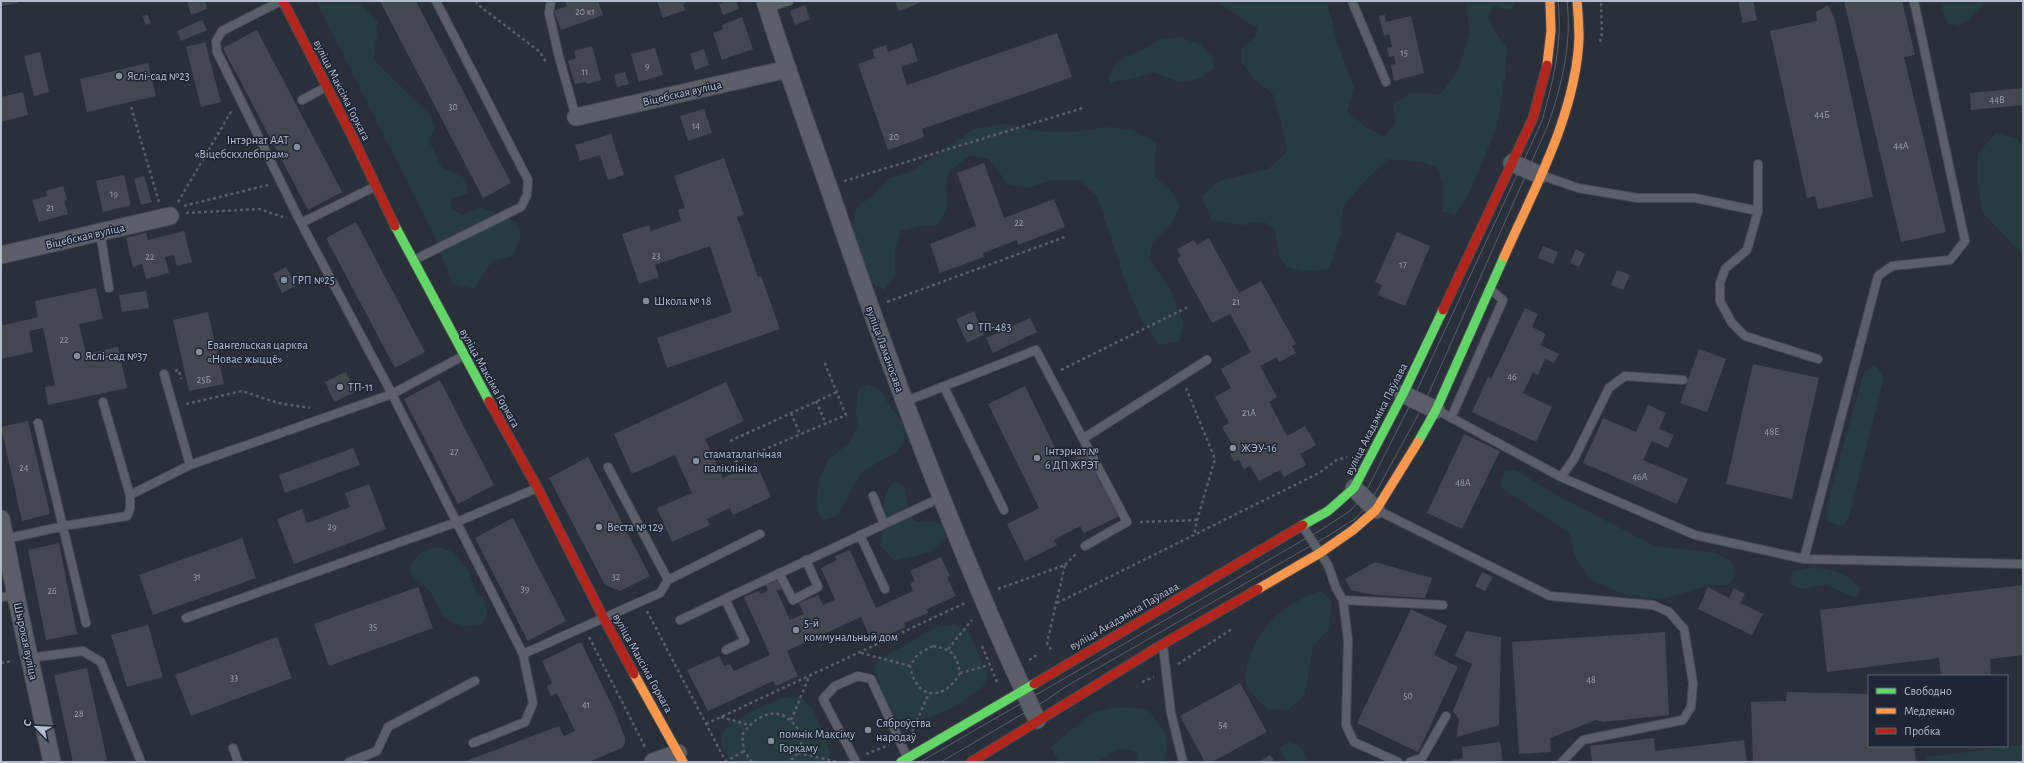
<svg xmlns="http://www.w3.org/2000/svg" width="2024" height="763" font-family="'Alegreya Sans',sans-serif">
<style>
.green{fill:#263c41}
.building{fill:#434850}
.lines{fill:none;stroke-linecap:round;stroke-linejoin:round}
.lane-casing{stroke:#464b52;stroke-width:10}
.street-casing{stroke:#464b52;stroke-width:19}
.fast-casing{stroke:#464b52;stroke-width:11}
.slow-casing{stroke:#464b52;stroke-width:11}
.jam-casing{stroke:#464b52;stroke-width:11}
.path{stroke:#575e65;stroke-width:2.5;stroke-dasharray:3 3;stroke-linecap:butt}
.lane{stroke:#5b5f67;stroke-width:8}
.street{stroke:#5b5f67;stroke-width:17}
.fast{stroke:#63d668;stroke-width:9}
.slow{stroke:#ff974d;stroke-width:9}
.jam{stroke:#b3261e;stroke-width:9}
.tram{stroke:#595d65;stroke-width:1}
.poi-dot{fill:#848c98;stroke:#1c2635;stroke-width:1.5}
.labels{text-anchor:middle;stroke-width:3;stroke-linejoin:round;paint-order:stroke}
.number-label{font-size:10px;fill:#98a0ac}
.poi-label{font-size:12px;fill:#b4bdcb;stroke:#1c2635;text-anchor:start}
.street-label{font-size:12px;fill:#b4bdcb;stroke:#1c2635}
</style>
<rect width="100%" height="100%" fill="#2a303a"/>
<path class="green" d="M316 1H359L378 22 374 60 429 114 435 127 429 141 442 168 465 178 468 193 451 199V208L462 215 481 207 516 222 521 235 513 256 492 261 474 289 452 284 434 235Z
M1214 1H1327L1338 45 1354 87 1347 111 1367 128 1385 136 1395 124 1393 103 1411 93 1441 94 1458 70 1470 33 1466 3 1464 1H1517L1511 10 1493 6 1488 19 1496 33 1507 47 1505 75 1497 127 1470 191 1455 215 1442 211 1443 183 1437 167 1421 162 1388 159 1364 182 1343 207 1341 233 1330 268 1309 272 1287 267 1279 256 1275 231 1264 222 1241 225 1211 220 1202 196 1219 181 1268 169 1287 152 1281 121 1273 94 1255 80 1242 63 1241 49 1256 36 1257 28Z
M1942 1H1986L1970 18 1959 27 1948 24 1942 11Z
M1180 37 1201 45 1213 56 1214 68 1198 79 1181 82 1154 73 1111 83 1108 78 1115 65 1125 56 1141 51 1159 40Z
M1005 124 1037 131 1071 132 1104 127 1133 130 1157 143 1154 161 1155 177 1170 190 1180 206 1171 224 1152 243 1150 260 1170 289 1184 324 1179 342 1159 345 1142 321 1126 284 1097 196 1078 180H1052L1028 188 1008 184 989 159 971 155 949 171 946 186 947 207 938 225 921 226 900 231 895 251V276L884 290 870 282 861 262 853 229 855 209 873 195 890 178 911 172 974 129Z
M1996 133 2017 139 2023 144V255L1982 212 1977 179 1978 153Z
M1875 365 1884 377 1849 518 1843 526 1828 522 1826 508 1864 372Z
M869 384 882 392 890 407 898 416 905 429 904 441 896 453 878 462 860 474 838 515 824 520 816 510 818 483 828 460 850 442 857 427 856 410 858 390Z
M1516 470 1556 495 1655 546 1716 553 1732 562 1735 576 1728 585H1709L1663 599 1628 596 1589 579 1575 556 1570 534C1548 516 1523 504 1500 486L1504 472Z
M896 482 905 488 910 516 916 522 933 521 944 525 945 538 931 552 894 561 880 545 885 498 890 485Z
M438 547 453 552 468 569 475 590 484 598 487 616 482 624 462 627 442 617C438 604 433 594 423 584 416 577 415 581 409 571 416 554 420 551 438 547Z
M1813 567C1835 571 1846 572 1861 589L1855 597C1846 594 1837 589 1828 586 1813 582 1805 597 1789 582L1793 571Z
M1320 591 1332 601 1329 629 1313 646 1305 695 1288 710 1267 709C1261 702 1253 696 1248 688 1243 679 1246 667 1249 658 1263 623 1284 604 1320 591Z
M954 624 968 630 988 675 983 687 958 705 933 716 905 724 893 716 874 669 876 662 936 627Z
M788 696 801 698 813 709 826 739 830 755 827 762H732L722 747 721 734C739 715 764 705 788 696Z
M1118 707 1148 709 1168 738 1165 762H1137L1136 752C1112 743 1114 755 1096 762 1089 763 1068 762 1059 762L1051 747 1092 713Z
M1290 741 1303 749 1307 762H1286L1280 748Z
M2023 745V762H1926L1927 757Z"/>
<path class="building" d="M1 1H18V3L1 6Z
M187 1H205L207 9 191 15Z
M380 1H416L511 183 483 198Z
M565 1H598L603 15 561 30 554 11 567 6Z
M657 1H686L687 3 683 4 685 10 663 18Z
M726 1H736L739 9 723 15 719 4Z
M895 1H922V2L899 11Z
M1738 1H1753L1757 20 1743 23Z
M1844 1H1902L1915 55 1904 57 1946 232 1901 242Z
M805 5 810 19 795 25 790 11Z
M1828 5 1835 20 1873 197 1818 209 1815 196 1807 198 1770 31 1817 21 1816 12Z
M147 14 151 23 146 25 142 16Z
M1385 15 1386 22 1411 16 1424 73 1394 81 1391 65 1396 64 1394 56 1389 57 1387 48 1392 47 1389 34 1384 35 1379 16Z
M742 17 753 49 722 60 713 33 723 29 722 25Z
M202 20 207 30 181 41 177 31Z
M257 30 342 192 308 210 223 48Z
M1057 33 1072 77 922 129 924 137 888 150 858 64 875 58 872 50 886 45 888 52 912 43 918 61 901 67 907 85Z
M205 42 221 102 201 107 186 47Z
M592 46 601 80 587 84 586 82 575 84 568 61 576 58 574 51Z
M655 48 663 75 639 82 631 54Z
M704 49 709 65 695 70 690 54Z
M40 52 49 92 34 96 24 56Z
M148 63 156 96 87 112 80 79Z
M625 72 629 84 617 87 614 75Z
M2023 88V105L1971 110 1970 93Z
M23 92 28 115 1 122V97Z
M704 109 712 133 688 141 680 116Z
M611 134 624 175 608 180 600 155 580 161 575 145Z
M724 158 744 215 737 217 758 277 761 276 780 329 667 368 657 338 732 312 710 246 655 265 659 277 639 284 622 234 649 225 651 231 681 221 678 210 685 208 674 176Z
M984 163 1004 218 1054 199 1065 227 1018 245 1017 240 983 253 984 257 940 273 930 244 976 226 957 173Z
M124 175 131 205 103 212 96 181Z
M144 176 152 202 141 205 134 179Z
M63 186 67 200 64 201 68 214 39 222 32 200 47 196 46 191Z
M356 222 425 352 395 368 326 238Z
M184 231 192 262 177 266 174 255 165 257 169 273 146 279 142 264 133 267 126 238 146 233 148 240Z
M1397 232 1430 246 1405 306 1378 295 1382 285 1375 282Z
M1209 238 1239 293 1261 281 1296 344 1292 346 1296 353 1279 362 1277 357 1260 366 1277 397 1269 402 1287 436 1305 426 1316 445 1300 454 1306 465 1284 477 1280 470 1259 481 1250 466 1244 469 1239 460 1234 462 1230 454 1236 451 1222 427 1229 423 1215 397 1231 388 1221 369 1251 352 1230 314 1212 323 1177 259 1181 256 1177 249 1194 240 1197 245Z
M1543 246 1558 252 1553 264 1538 258Z
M1576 249 1585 254 1579 267 1570 263Z
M286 267 296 286 282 293 273 274Z
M1617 270 1630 275 1623 290 1611 285Z
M96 288 103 319 79 324 86 354 118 347 127 388 48 405 45 387 55 385 43 328 29 331 33 352 1 359V326L38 317 35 301Z
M146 291 149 308 122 312 119 295Z
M1525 308 1538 314 1532 327 1546 334 1540 345 1559 354 1554 363 1545 359 1538 375 1533 372 1523 393 1552 407 1536 442 1472 412 1488 377 1491 379Z
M974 311 984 335 967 343 956 319Z
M208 312 224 384 189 391 173 320Z
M1030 318 1037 332 993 353 986 338Z
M1699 349 1726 359 1707 412 1680 403Z
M1753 364 1819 378 1792 499 1726 484Z
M346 372 355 392 334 402 325 382Z
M440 380 494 485 458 504 404 399Z
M726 382 744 421 705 439 723 478 756 463 771 497 733 515 730 508 707 519 710 525 672 542 657 508 692 493 675 455 632 474 614 434Z
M1025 386 1063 464 1088 452 1120 516 1084 533 1080 526 1054 540 1057 545 1025 561 1007 524 1039 508 988 404Z
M1648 405 1666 413 1659 429 1674 435 1668 448 1652 441 1643 460 1688 479 1677 504 1583 463 1603 418 1636 432Z
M28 421 50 514 22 521 1 427Z
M1464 434 1500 451 1462 529 1427 513Z
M353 448 360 465 285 493 279 475Z
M588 457 650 576 620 591 605 585 549 478Z
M369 484 386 529 294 564 277 519 302 509 307 523 350 507 345 493Z
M513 518 566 621 528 641 475 538Z
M242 538 256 578 153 615 139 575Z
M59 543 77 634 46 640 28 550Z
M850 550 876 608 913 591 910 584 915 581 910 571 941 557 950 576 947 577 956 596 927 609 928 613 904 623 906 627 872 642 861 617 787 651 798 676 776 686 773 681 708 711 687 670 719 656 724 666 730 664 734 671 770 655 744 597 759 591 761 594 768 591 766 585 778 580 782 589 777 591 790 620 804 614 799 603 818 595 823 605 835 600 821 568 837 560 835 556Z
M1375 562 1432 578 1425 598 1374 595 1351 590 1345 579Z
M1482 572 1493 577 1485 591 1475 586Z
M2023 585V655L1990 659 1991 676H1941L1939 658 1827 672 1820 610Z
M418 587 433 628 329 666 314 624Z
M1708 587 1729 598 1734 588 1745 594 1740 603 1763 614 1752 635 1698 609Z
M1411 609 1447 626 1434 655 1458 667 1418 752 1357 723Z
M148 625 163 677 127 687 111 635Z
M1466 631 1501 637 1499 725 1457 737 1459 719 1453 711 1472 664 1455 656Z
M1665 632 1669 715 1603 722 1596 720 1550 738 1551 752 1519 754 1512 642Z
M277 637 292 678 191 716 175 675Z
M581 642 615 712 625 738V743L622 748 589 762H463L559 726 564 736 575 731 557 693 551 696 547 686 552 683 542 661Z
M87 668 107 760 100 762H73L54 675Z
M1240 683 1267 732 1212 762H1205L1180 716Z
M1787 692 1869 694V746H1914L1916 762H1753L1751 702 1786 701Z
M1654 738 1655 751 1744 740 1747 762H1592L1590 746Z
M1500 742 1503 762H1453L1452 760 1463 758 1462 747Z
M1270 755 1275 762H1259Z"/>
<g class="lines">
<g class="lane-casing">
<path id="lane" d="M281 1 222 31 216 41 217 52 301 223 392 394 523 654
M551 1 549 13 559 57 576 117
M1352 1 1386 82
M767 8 789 1
M302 100 326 87
M1758 164V211L1747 250 1725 269 1720 283V301L1732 323 1745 336 1818 359
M1541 175 1578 188 1638 198H1695L1758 211
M301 223 374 187
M100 232 109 288
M414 260 521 207 527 195 528 180 436 1
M164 374 190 465
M944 387 1004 510
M904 402 1036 350 1127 522 1085 546
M1437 410 1561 477 1695 535 1804 559 2023 564
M1451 418 1503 300 1491 290
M38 423 86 623
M1084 438 1207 360
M1561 477 1574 459 1609 388 1625 376 1683 380
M130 495 190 465 392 394 463 356
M873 496 884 524
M1377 510 1550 596 1653 605 1669 612 1684 629 1693 683 1691 707 1683 720 1583 740 1562 762
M1303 527 1328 565 1336 588 1343 600 1443 605
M860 535 885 589
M5 539 64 526 127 516 130 509V495L103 402
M1804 559 1878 276 1892 266 1950 260 1965 241 1914 1
M779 573 793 600 818 587 806 560
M668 580 760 534
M1 597 16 596
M725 599 745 641 726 650
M1343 600 1348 640 1346 725 1354 742 1398 762
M186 618 457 522 537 488
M680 620 942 497
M1163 646 1171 713 1183 762
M29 658 83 651 101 662 141 762
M473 743 525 722 533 703 523 654 660 593 668 580 608 467
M233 748 238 762
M349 762 377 751 388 727 475 681
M856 762 823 699 835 686 858 676 871 679 907 757
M1410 762 1422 758 1446 716"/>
</g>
<g class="street-casing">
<path id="street" d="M765 1C785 65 808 128 830 191 891 371 957 549 1037 720
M576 117 788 69
M1512 163 1540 175
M1 255 170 216
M1403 394 1436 410
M1354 488 1376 510
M1 519 16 596 52 762
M653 762 678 753"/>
</g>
<g class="fast-casing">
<path id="fast" d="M395 226 489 401
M1418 442 1436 410 1504 257
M1303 525 1328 511 1354 488 1403 394 1443 310
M901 762 1034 684"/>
</g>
<g class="slow-casing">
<path id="slow" d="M1547 65 1551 31 1550 1
M1504 257C1534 189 1576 114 1579 38 1579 26 1578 13 1577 1
M1258 589 1320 553 1353 530 1376 510 1418 442
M634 674 683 762"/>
</g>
<g class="jam-casing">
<path id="jam" d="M283 1 352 136 395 226
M1443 310 1533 118 1547 65
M489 401 537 487 603 617 634 674
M1034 684 1303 525
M971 762 1163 644 1258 589"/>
</g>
<path class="path" d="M476 1 477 4 540 52 546 62
M1600 42 1602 33 1601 1
M131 107 159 202
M844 181 1083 108
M178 202 232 110
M184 206 268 185
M186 213 259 209 283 217
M887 302 1065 237
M1061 370 1190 306
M175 371 179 370 181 379
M1186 388 1215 459 1197 520 1194 536
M816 401 826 424
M186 404 242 391 278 403 310 408
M791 413 800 434
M730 441 837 392
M735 462 846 415 824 361
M1140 522 1197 520
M1065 565 1076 554
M998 589 1065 565 1047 643 1052 651
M1057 603 1319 473 1337 460 1347 457
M647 611 726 762
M589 637 645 747
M933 646C952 650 956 653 960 673 944 702 916 700 910 666L918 654Z
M982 646 997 682
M948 649 972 620
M861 653 910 666
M1029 660 1035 656H1039
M1 663 13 661
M1178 664 1232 629
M960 673 990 665
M1142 682 1154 677
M721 717 749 725
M791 720 809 677
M706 724 965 603
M912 732 929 693
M798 753 838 762
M866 754 889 745
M725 762 744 751
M752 762 744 751 742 735C762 707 787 705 803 738L798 753 789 762"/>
<use href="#lane" class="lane"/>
<use href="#street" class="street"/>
<use href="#fast" class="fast"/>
<use href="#slow" class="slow"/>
<use href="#jam" class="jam"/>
<path class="tram" d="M920 762 1324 528 1350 511 1363 497 1374 476 1413 399 1542 121C1553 81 1563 43 1558 1
M941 762 1048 699 1065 687 1326 537 1355 519 1370 503 1424 404 1548 125C1562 85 1572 43 1567 1"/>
</g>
<g class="poi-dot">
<circle cx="119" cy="76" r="4"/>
<circle cx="297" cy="147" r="4"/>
<circle cx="284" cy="280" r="4"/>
<circle cx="646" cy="301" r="4"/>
<circle cx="970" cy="327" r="4"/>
<circle cx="199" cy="352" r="4"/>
<circle cx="77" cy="356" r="4"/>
<circle cx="340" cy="387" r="4"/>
<circle cx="1233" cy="448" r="4"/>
<circle cx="1037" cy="458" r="4"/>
<circle cx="696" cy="461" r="4"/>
<circle cx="599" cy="527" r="4"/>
<circle cx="796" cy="630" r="4"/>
<circle cx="868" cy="730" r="4"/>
<circle cx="771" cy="741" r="4"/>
</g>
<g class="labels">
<g class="number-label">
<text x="585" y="15">20 к1</text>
<text x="1404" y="56">15</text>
<text x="647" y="69">9</text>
<text x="585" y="75">11</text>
<text x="1997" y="103">44В</text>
<text x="453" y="110">30</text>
<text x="1822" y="118">44Б</text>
<text x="696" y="129">14</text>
<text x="894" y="140">20</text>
<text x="1901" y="149">44А</text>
<text x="114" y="197">19</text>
<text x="50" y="211">21</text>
<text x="1019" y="226">22</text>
<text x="656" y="259">23</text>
<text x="150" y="260">22</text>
<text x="1403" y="268">17</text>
<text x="1236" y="305">21</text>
<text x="64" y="343">22</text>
<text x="1512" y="380">46</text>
<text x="204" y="383">25Б</text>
<text x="1249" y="416">21А</text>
<text x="1772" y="435">48Е</text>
<text x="454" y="455">27</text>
<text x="24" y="471">24</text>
<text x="1640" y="480">46А</text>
<text x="1463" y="486">48А</text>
<text x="332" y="530">29</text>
<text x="197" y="580">31</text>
<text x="616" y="580">32</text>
<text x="525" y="592">39</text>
<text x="52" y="594">26</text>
<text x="373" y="630">35</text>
<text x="234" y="681">33</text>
<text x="1591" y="683">48</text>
<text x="1408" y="699">50</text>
<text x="586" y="708">41</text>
<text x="79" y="717">28</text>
<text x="1223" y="728">54</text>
</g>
<g class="poi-label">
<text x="127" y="80">Яслі-сад №23</text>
<text x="289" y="144" text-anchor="end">Інтэрнат ААТ<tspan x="289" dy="14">«Віцебскхлебпрам»</tspan></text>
<text x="292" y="284">ГРП №25</text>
<text x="654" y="305">Школа № 18</text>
<text x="978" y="331">ТП-483</text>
<text x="207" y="349">Евангельская царква<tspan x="207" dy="14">«Новае жыццё»</tspan></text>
<text x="85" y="360">Яслі-сад №37</text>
<text x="348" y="391">ТП-11</text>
<text x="1241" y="452">ЖЭУ-16</text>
<text x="1045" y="455">Інтэрнат №<tspan x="1045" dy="14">6 ДП ЖРЭТ</tspan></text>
<text x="704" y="458">стаматалагічная<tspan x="704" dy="14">паліклініка</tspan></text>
<text x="607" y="531">Веста № 129</text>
<text x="804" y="627">5-й<tspan x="804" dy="14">коммунальный дом</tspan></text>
<text x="876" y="727">Сяброўства<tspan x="876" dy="14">народаў</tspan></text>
<text x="779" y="738">помнік Максіму<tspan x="779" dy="14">Горкаму</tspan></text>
</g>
<g class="street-label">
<text transform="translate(342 90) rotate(63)" y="4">вуліца Максіма Горкага</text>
<text transform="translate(682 93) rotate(-13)" y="4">Віцебская вуліца</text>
<text transform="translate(85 236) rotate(-13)" y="4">Віцебская вуліца</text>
<text transform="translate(885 349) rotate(70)" y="4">вуліца Ламаносава</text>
<text transform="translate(490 378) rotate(61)" y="4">вуліца Максіма Горкага</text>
<text transform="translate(1376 419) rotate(-63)" y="4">вуліца Акадэміка Паўлава</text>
<text transform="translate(1124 616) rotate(-30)" y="4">вуліца Акадэміка Паўлава</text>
<text transform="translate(26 641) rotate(78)" y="4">Шырокая вуліца</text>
<text transform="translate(643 663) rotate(61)" y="4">вуліца Максіма Горкага</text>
</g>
</g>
<rect width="2024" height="763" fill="none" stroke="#b4bdcb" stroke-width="4"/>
<rect x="1868" y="675" width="140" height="72" fill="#1c2635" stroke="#596271"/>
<rect x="1876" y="688" width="20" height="6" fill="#63d668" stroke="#596271"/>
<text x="1904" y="695" font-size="12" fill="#b4bdcb">Свободно</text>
<rect x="1876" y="708" width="20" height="6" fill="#ff974d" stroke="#596271"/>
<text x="1904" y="715" font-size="12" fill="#b4bdcb">Медленно</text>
<rect x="1876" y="728" width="20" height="6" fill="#b3261e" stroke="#596271"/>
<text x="1904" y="735" font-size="12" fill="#b4bdcb">Пробка</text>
<g transform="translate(36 727) rotate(294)" stroke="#1c2635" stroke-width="3" paint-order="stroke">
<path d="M0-3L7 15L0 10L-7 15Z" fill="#b4bdcb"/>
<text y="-6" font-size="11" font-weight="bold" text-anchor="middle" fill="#b4bdcb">С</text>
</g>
</svg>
